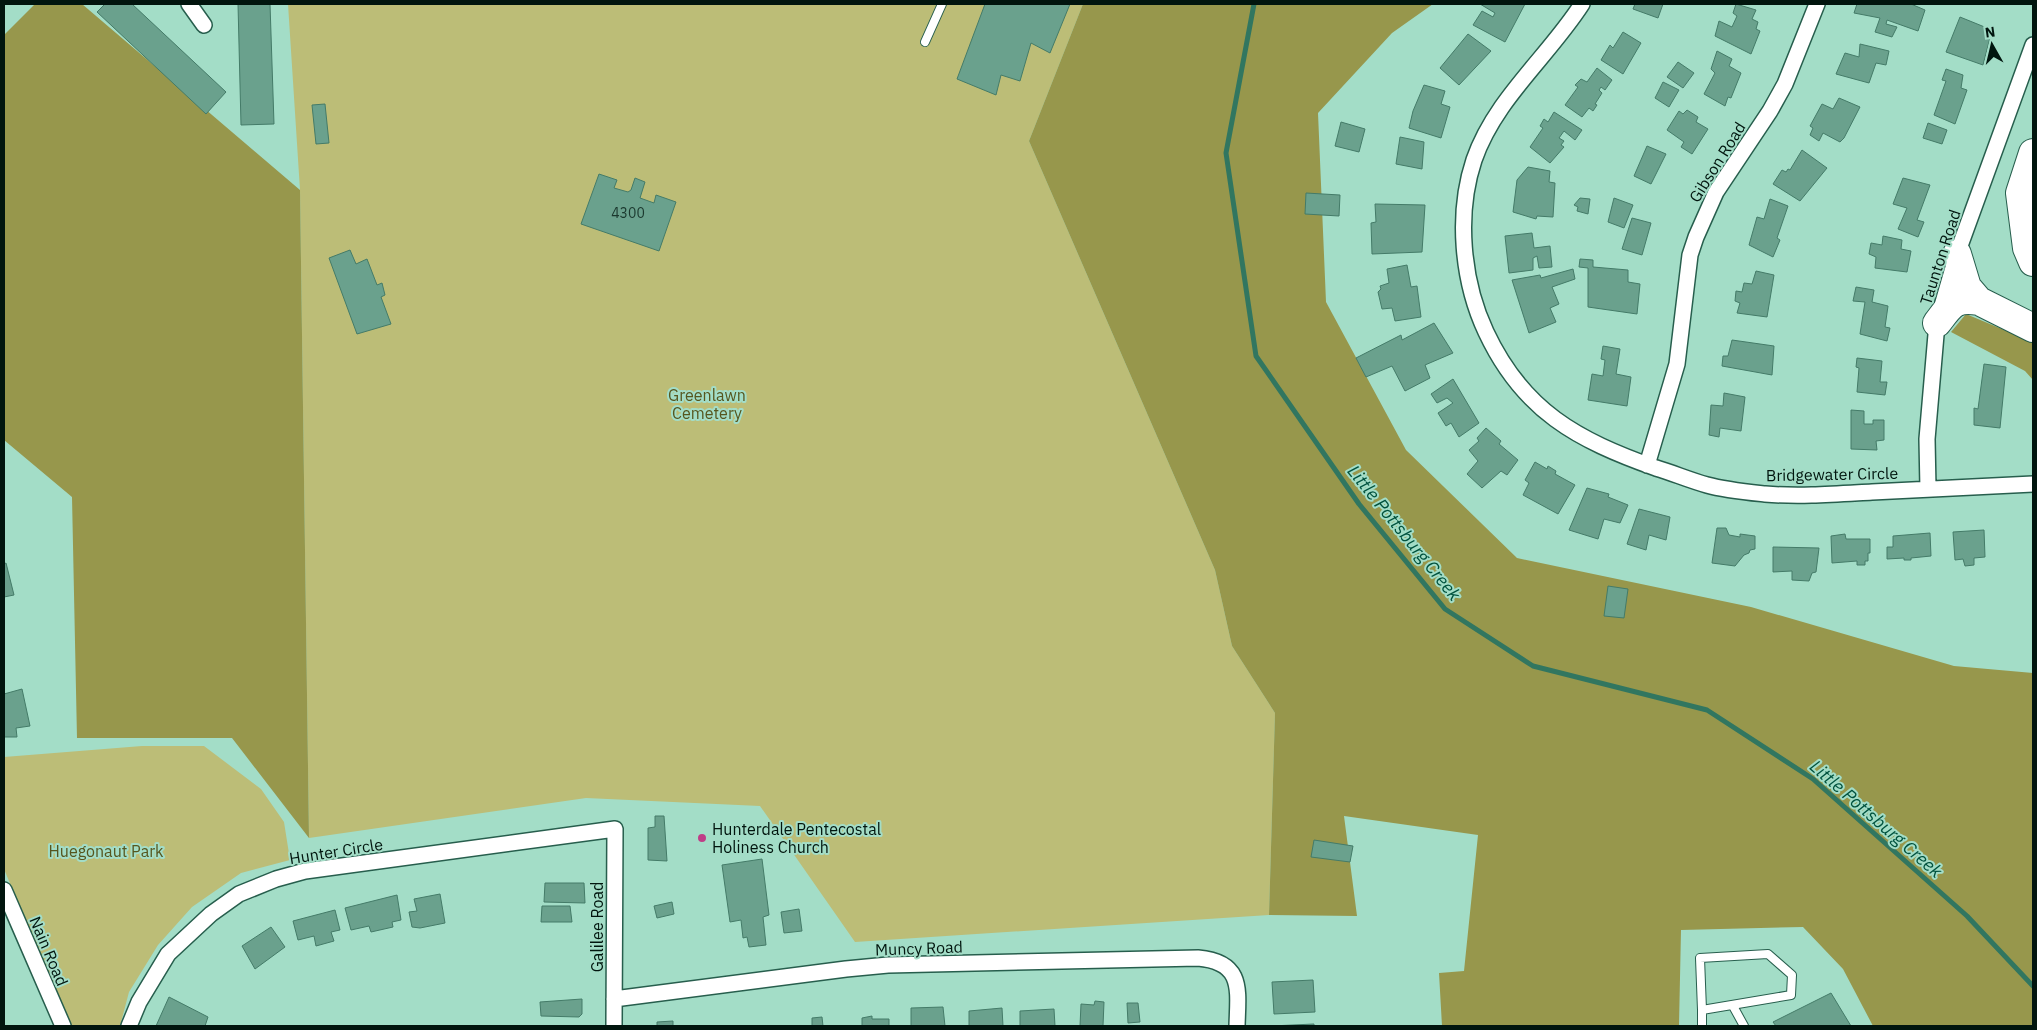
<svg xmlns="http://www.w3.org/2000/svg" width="2037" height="1030" font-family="'IBM Plex Sans',sans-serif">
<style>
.green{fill:#bcbd77}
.forest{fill:#97974c}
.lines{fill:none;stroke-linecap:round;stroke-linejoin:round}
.stream{stroke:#317660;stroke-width:5}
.building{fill:#6aa18d;stroke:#447b68}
.service-casing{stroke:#275e4d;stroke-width:10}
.minor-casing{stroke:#275e4d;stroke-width:18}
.motorway-casing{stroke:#275e4d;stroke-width:30}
.service{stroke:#fff;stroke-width:8}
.minor{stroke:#fff;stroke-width:15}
.motorway{stroke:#fff;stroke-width:28}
.poi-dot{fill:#bf3d87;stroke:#a3ddc7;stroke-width:2}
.labels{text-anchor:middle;stroke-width:4;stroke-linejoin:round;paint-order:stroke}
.number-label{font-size:14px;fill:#1b382e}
.street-label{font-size:16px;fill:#01150e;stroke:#a3ddc7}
.park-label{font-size:16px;fill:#56561e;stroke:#a3ddc7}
.poi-label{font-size:16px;fill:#01150e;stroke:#a3ddc7;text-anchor:start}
.water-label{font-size:18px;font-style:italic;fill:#01523e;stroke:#a3ddc7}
</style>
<rect width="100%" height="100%" fill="#a3ddc7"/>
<path class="green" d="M288 4H1083L1029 141 1215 570 1232 646 1275 713 1269 915 855 942 760 806 586 798 309 838 300 190Z
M142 746H204L261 789 284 822 290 860 241 873 192 907 158 945 129 992 120 1026H69L4 869V757Z"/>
<path class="forest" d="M35 4H82L300 190 309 838 232 738H77L72 497 4 440V35Z
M1083 4H1433L1392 33 1318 113 1326 302 1406 450 1517 558 1751 607 1954 666 2033 673V1026H1873L1843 969 1803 927 1681 930 1679 1026H1442L1439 973 1464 971 1478 835 1344 816 1357 916 1269 915 1275 713 1232 646 1215 570 1029 141Z
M1966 314 2033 342V380L2025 371 1951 332Z"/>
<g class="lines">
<path class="stream" d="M1254 4 1226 153 1256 356 1359 504 1445 609 1533 666 1707 710 1813 779 1967 916 2033 986"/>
</g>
<path class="building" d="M105 4H132L226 92 206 114 97 12Z
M238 4H270L274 124 241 125Z
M985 4H1070L1050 53 1031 43 1020 81 1001 75 996 95 957 79Z
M1480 4H1525L1505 42 1473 25 1482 11 1493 17 1495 13Z
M1635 4H1663L1658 18 1633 9Z
M1736 4 1756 10 1752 19 1758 22 1756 29 1760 31 1751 54 1715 36 1719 21 1732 27 1737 16 1733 13Z
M1857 4H1911L1925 10 1918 31 1887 20 1886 24 1897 27 1892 37 1875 32 1880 18 1854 13Z
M1960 17 1992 30 1983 65 1946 52Z
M1623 32 1641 43 1623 74 1601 60 1610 45 1613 48Z
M1468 34 1491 51 1459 85 1440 68Z
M1860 44 1889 51 1886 65 1876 63 1869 83 1836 74 1845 53 1859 57Z
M1717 51 1732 59 1729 66 1741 73 1731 98 1728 97 1725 106 1704 94 1715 73 1711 69Z
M1678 62 1694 73 1683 88 1667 77Z
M1597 68 1612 80 1605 90 1601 87 1599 90 1602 93 1595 104 1597 105 1593 111 1589 108 1582 117 1565 105 1578 87 1575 85 1581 79 1587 82Z
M1946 69 1963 75 1961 88 1967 90 1955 124 1934 115 1946 81 1942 80Z
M1663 82 1679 90 1669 107 1655 98Z
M1424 85 1445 91 1441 104 1450 107 1441 138 1409 128 1413 111Z
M1839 98 1860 107 1844 138 1840 142 1823 133 1819 141 1810 135 1813 128 1810 126 1822 104 1833 109Z
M325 104 329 143 316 144 312 105Z
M1687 110 1698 117 1696 122 1708 129 1692 154 1681 147 1684 142 1667 130 1679 111 1683 114Z
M1554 112 1582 130 1575 140 1564 131 1559 138 1564 141 1561 145 1564 147 1550 163 1530 147 1543 128 1540 126 1544 119 1548 122Z
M1341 122 1365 129 1359 152 1335 146Z
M1928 123 1947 130 1942 144 1923 138Z
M1400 137 1424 142 1422 169 1396 164Z
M1647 146 1666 154 1651 184 1634 176Z
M1802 150 1827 168 1800 201 1773 184 1782 170 1786 172 1788 169 1790 170Z
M1528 167 1550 171 1549 182 1555 183 1553 217 1537 216 1536 219 1513 212 1517 180Z
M599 174 617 180 614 188 628 192 631 190 635 178 645 182 640 198 654 203 656 195 676 202 659 251 581 224Z
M1903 178 1930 185 1917 220 1924 222 1918 237 1898 229 1907 208 1893 204Z
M1306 193 1340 195 1339 216 1305 214Z
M1580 198 1590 199 1588 214 1577 211 1578 207 1574 205Z
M1614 198 1633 205 1624 228 1608 222Z
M1770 199 1788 206 1777 238 1780 240 1773 257 1749 245 1757 217 1764 219Z
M1375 204 1425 205 1422 252 1372 254 1371 223 1376 222Z
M1632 218 1651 223 1642 255 1622 249Z
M1532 233 1534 248 1550 246 1552 267 1539 268 1537 256 1533 258V270L1509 273 1505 236Z
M1883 236 1902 240 1901 249 1911 251 1907 272 1875 268 1876 257 1869 254 1871 243 1882 245Z
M350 250 356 264 367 259 377 285 382 283 385 295 381 297 391 324 357 334 329 258Z
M1580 259 1593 260V267L1628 270V282L1640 284 1637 314 1588 307V268L1579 267Z
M1407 265 1411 287 1417 286 1421 317 1395 321 1392 308 1382 309 1378 292 1381 289 1380 286 1389 283 1387 269Z
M1573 269 1575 279 1552 287 1559 304 1550 308 1556 322 1529 333 1512 280 1540 275 1541 278Z
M1756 271 1774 275 1767 317 1737 313 1740 303 1735 301 1736 291 1742 292 1744 283 1752 284Z
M1856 287 1874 290 1872 302 1888 306 1885 327 1890 328 1887 341 1860 334 1865 302 1853 301Z
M1434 323 1453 353 1425 365 1430 378 1405 391 1392 366 1366 377 1356 358 1401 335 1402 340Z
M1732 340 1774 346 1772 375 1722 366 1723 356H1728Z
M1603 346 1620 349 1616 374 1631 377 1627 406 1588 400 1592 374 1603 376 1605 360 1601 359Z
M1857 358 1882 361 1880 382H1887L1885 395 1857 392 1859 368 1856 367Z
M1984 364 2006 367 2000 428 1974 425V408L1978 409Z
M1453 379 1479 423 1459 437 1451 423 1446 426 1438 413 1453 403 1447 398 1437 403 1431 394Z
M1724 393 1745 397 1741 431 1720 428 1719 437 1709 435 1711 405 1723 406Z
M1851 410 1864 411V424H1873V420H1884V440L1876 441 1877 450 1851 449Z
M1486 428 1501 441 1499 444 1518 460 1507 475 1501 471 1482 488 1467 474 1478 461 1469 450 1479 441 1477 438Z
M1535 462 1547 469 1548 466 1556 471 1555 474 1575 485 1558 514 1523 495 1529 483 1525 480Z
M1587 488 1609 494 1608 497 1628 505 1620 523 1604 519 1598 539 1569 530Z
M1639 509 1670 517 1666 540 1649 535 1646 550 1627 544Z
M1717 528H1726L1729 535 1740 537V534L1755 536V549L1750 550 1749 553 1744 555 1735 566 1712 563Z
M1984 530 1985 557 1974 558V565L1965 566 1963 559 1955 560 1953 532Z
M1930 533 1931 556 1911 558V560H1904V558L1887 559V547H1893V536Z
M1845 534 1846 539H1870V553H1868V561H1865V565H1857V561L1832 563 1831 536Z
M1773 547 1819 548 1816 572 1812 573 1809 581 1792 580V571L1773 572Z
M6 563 14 595 4 597V564Z
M1608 586 1628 589 1624 618 1604 616Z
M22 689 30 726 16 728 17 737H4V694Z
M655 816H664L667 861 648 860V828L655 827Z
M1314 840 1353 846 1350 862 1311 857Z
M762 859 769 915 763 917 766 945 749 947 747 937 743 938 741 920 730 922 722 865Z
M545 883H584L585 903 544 902Z
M440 894 445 923 420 928 412 927 409 912 417 911 414 899Z
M397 895 401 920 392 922 393 927 371 932 369 926 351 930 345 908Z
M672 902 674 914 657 918 654 906Z
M542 906H570L572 922H541Z
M799 909 802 931 784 933 781 912Z
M335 910 340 930 331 932 334 941 316 946 314 936 298 940 293 921Z
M271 927 285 947 255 969 242 946Z
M1313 980 1315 1012 1274 1014 1272 982Z
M1831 993 1851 1026H1776L1773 1022Z
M169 997 208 1017 205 1026H156Z
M582 999V1014L579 1017 541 1016 540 1002Z
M1095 1001 1104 1002 1103 1026H1080L1081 1004 1094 1005Z
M1127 1003H1138L1140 1022 1128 1023Z
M943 1007 945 1026H911V1008Z
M1002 1008 1003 1026H969V1011Z
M1054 1009 1055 1026H1020V1011Z
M872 1016V1019H889V1026H862V1018Z
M822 1017 823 1026H812V1018Z
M673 1021V1026H657V1022Z
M1314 1024V1026H1271Z"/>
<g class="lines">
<g class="service-casing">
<path id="service" d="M925 42 942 4
M1768 954 1792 975 1791 995 1702 1010 1700 958Z
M1733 1006 1744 1026
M1702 1026V1010"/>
</g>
<g class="minor-casing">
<path id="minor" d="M189 4 204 25
M1582 4C1548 57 1495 99 1474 160 1456 214 1462 281 1486 332 1523 411 1577 440 1656 468 1673 473 1689 480 1707 485 1725 490 1746 492 1765 494 1800 497 1837 494 1872 492 1926 489 1980 487 2033 484
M1647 465 1677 364 1690 255 1696 237 1716 192 1770 111 1785 84 1817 4
M1928 489 1927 439 1937 323 1957 254 2033 45
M4 890 63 1026
M614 999 846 969 888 965 1198 958C1244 962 1238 990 1237 1026
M129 1026 139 1002 168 954 211 914 239 894 276 879 305 871 615 829 614 1026"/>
</g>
<g class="motorway-casing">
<path id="motorway" d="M2033 153 2020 193 2027 248 2033 262
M1957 254 1967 287 1979 301 2033 328
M1937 323C1951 305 1954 297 1979 301"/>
</g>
<use href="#service" class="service"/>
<use href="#minor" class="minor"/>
<use href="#motorway" class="motorway"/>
</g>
<circle class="poi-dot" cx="702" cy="838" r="5"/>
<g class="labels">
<g class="number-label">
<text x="628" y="218">4300</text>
</g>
<g class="street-label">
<text transform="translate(1717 162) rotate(-58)" y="6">Gibson Road</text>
<text transform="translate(1940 257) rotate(-72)" y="6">Taunton Road</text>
<text transform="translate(1832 474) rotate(-1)" y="6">Bridgewater Circle</text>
<text transform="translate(336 851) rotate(-9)" y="6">Hunter Circle</text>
<text transform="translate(597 927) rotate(-90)" y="6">Galilee Road</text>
<text transform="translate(919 948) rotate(-2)" y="6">Muncy Road</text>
<text transform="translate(49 951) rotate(67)" y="6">Nain Road</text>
</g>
<g class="park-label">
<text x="707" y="401">Greenlawn<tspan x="707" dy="18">Cemetery</tspan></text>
<text x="106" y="857">Huegonaut Park</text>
</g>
<g class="poi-label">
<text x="712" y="835">Hunterdale Pentecostal<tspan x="712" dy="18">Holiness Church</tspan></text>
</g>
<g class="water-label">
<text transform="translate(1404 533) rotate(51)" y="6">Little Pottsburg Creek</text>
<text transform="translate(1876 819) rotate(41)" y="6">Little Pottsburg Creek</text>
</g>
</g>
<rect width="2037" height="1030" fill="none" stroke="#01150e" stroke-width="10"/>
<g transform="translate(1992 45) rotate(352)" stroke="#a3ddc7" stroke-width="4" paint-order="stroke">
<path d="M0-4L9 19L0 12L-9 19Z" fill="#01150e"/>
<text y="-8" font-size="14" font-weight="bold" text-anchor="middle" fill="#01150e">N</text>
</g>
</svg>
